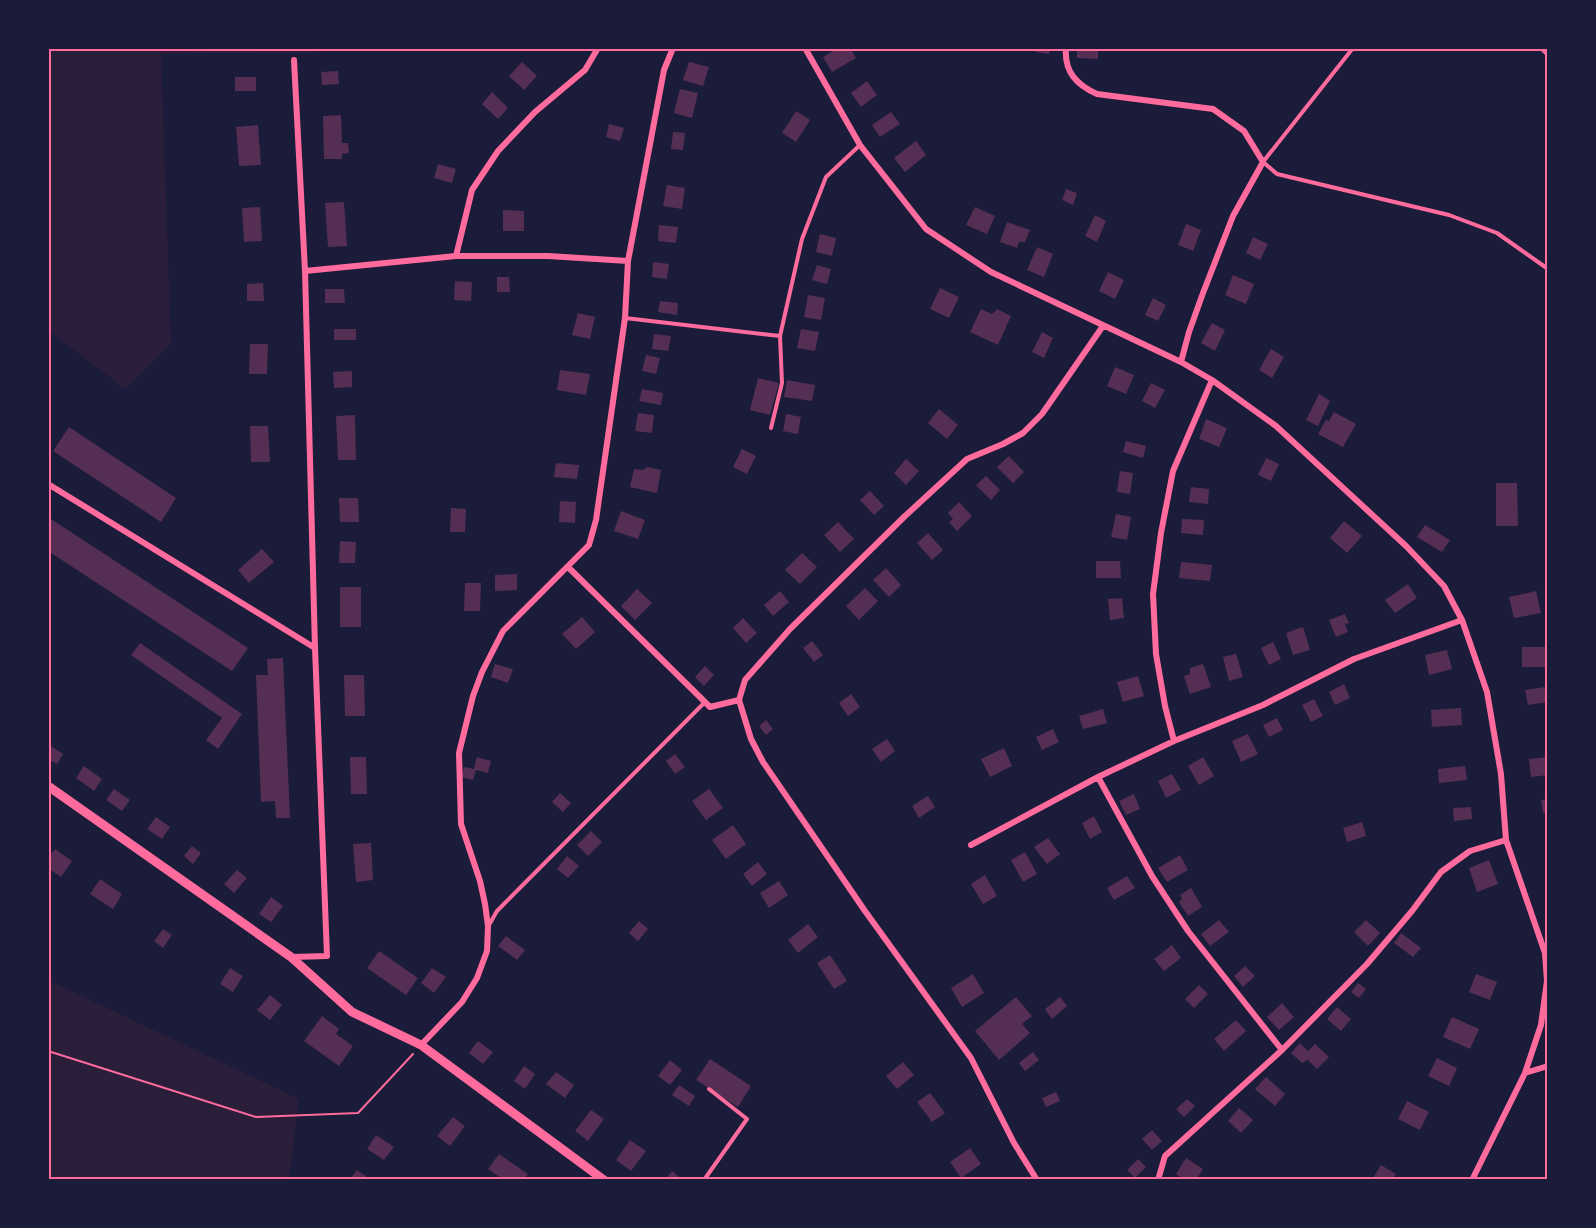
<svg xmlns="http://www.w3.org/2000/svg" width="1596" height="1228" font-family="'Nunito Sans',sans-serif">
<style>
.green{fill:#2a1e3b}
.building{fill:#542f53}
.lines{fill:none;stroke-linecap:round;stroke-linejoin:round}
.path{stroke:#ff6b9d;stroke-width:2}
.service{stroke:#ff6b9d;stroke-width:4}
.minor{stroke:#ff6b9d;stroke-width:6}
.tertiary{stroke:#ff6b9d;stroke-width:9}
.neatline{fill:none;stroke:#ff6b9d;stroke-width:2}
</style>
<rect width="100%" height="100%" fill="#1b1b3a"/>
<path class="green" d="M48 48H472L469 50 161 54 171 343 125 389 48 330Z
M48 980 299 1099 289 1180H48Z"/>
<path class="building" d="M838 48H850L856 58 832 72 823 57Z
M1037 48H1050L1049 54 1036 52Z
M1077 48H1098V59L1077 58Z
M522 62 537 76 524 90 509 76Z
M689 62 709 67 703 86 683 80Z
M338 71 339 84 322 85 321 72Z
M235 77H256V91H235Z
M867 81 877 95 861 107 851 93Z
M680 89 698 93 692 118 674 113Z
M492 92 508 108 498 119 482 104Z
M796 111 810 120 796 142 782 133Z
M891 112 900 124 880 137 872 125Z
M341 115 342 143H348L349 153 342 154V159H324L323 116Z
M609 124 624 128 620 141 606 137Z
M258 125 261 165 239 166 236 127Z
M673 132 685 133 683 150 671 149Z
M916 141 926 155 905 172 894 158Z
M438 164 456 169 452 183 434 178Z
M667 185 685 188 682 209 663 206Z
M1066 189 1077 193 1073 205 1062 200Z
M344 202 347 246 328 247 325 203Z
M260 207 262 241 244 242 242 208Z
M975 207 995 216 987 234 966 225Z
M503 210 524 211V231H503Z
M1095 215 1106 221 1097 242 1085 236Z
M1007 222 1030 230 1025 242H1019L1017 248 1000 242Z
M1186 224 1201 230 1193 251 1178 245Z
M659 225 678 227 676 243 658 241Z
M820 234 836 238 832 256 816 252Z
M1253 237 1268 244 1260 260 1246 253Z
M1037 247 1053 254 1044 277 1027 270Z
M653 262 669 264 667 279 652 277Z
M817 265 831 269 827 284 812 280Z
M1108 272 1124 280 1115 299 1099 291Z
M1233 275 1254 284 1246 304 1225 295Z
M497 277H509L510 292H497Z
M455 281 472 282 471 301 454 300Z
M263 283 264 301H247V284Z
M940 288 959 297 949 318 930 309Z
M325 289H344L345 303H325Z
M808 295 825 298 821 320 804 317Z
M1153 298 1166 305 1158 321 1145 315Z
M660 301 678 303 677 315 658 312Z
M981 309 992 314 997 309 1011 316 998 345 970 332Z
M578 313 595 317 590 339 572 335Z
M1212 323 1225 330 1215 351 1201 343Z
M334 329H356V340H334Z
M801 329 819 332 815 351 797 348Z
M1042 332 1053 338 1044 358 1032 352Z
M654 334 671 336 668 351 652 349Z
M250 344H268L267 374H249Z
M1271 349 1284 357 1272 378 1259 370Z
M646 355 660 358 656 374 642 371Z
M1115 367 1134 375 1126 394 1107 386Z
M560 370 590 374 586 395 557 390Z
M352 371V387L334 388 333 372Z
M758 378 779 383 770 415 750 410Z
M787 380 815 385 812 401 784 397Z
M1151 383 1165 390 1155 408 1142 401Z
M642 389 663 393 661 405 639 401Z
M1319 394 1330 401 1318 426 1306 420Z
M939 409 958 425 947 439 928 423Z
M1334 412 1356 424 1343 447 1318 434 1326 420 1329 421Z
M638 413 654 415 652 433 635 431Z
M786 414 801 417 798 434 783 431Z
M355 415 356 460H338L336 416Z
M1206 419 1227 428 1219 447 1199 439Z
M250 426H268L270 462H251Z
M69 427 176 498 161 522 53 451Z
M1126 441 1146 446 1143 458 1123 452Z
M742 449 756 456 747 474 733 467Z
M1009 456 1024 472 1013 483 997 467Z
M1266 458 1279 464 1271 481 1258 475Z
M906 459 919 471 906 485 894 473Z
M556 463 579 465 577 479 554 477Z
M648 467 661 470 657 493 630 487 634 469 642 470Z
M1120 471 1133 473 1130 494 1117 492Z
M986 476 1000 490 991 500 976 485Z
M1496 483H1517L1518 526H1496Z
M1191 487 1209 489 1208 504 1189 502Z
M870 491 884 506 874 515 860 500Z
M339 498H358L359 522H340Z
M560 501 576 502 575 523 559 522Z
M959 502 972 516 957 531 949 522 953 519 948 513Z
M451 508 466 509 465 532H450Z
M621 511 645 520 638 539 614 531Z
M1116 514 1131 517 1127 540 1111 537Z
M48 517 248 648 232 671 48 551Z
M1182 519 1204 520 1203 535 1181 533Z
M1344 521 1362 536 1347 553 1330 538Z
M838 522 854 539 840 552 824 535Z
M1425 525 1450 540 1442 552 1417 537Z
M928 533 943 550 932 560 917 543Z
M340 541 356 542 355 563H339Z
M262 549 274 562 249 583 238 570Z
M802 553 817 567 800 584 785 570Z
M1096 561H1120L1121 578H1096Z
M1181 562 1212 565 1210 581 1179 578Z
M886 568 901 585 889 597 873 580Z
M517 574V590L495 591V575Z
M465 583H481L480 611H464Z
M1408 584 1417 598 1395 613 1385 600Z
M340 587H361V627H340Z
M865 588 878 601 859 620 846 606Z
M637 589 652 603 635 620 621 606Z
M780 591 789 602 773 616 764 605Z
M1536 591 1541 613 1514 618 1509 597Z
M1122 598 1124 618 1110 620 1108 599Z
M1345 614 1349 623 1345 624 1348 632 1336 637 1329 620Z
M582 617 595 632 576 649 562 634Z
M743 618 757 633 746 643 733 628Z
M1303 627 1310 650 1293 655 1286 633Z
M812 641 823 655 814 662 803 648Z
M1273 642 1281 659 1269 665 1261 648Z
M140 643 242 714 218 749 206 740 222 718 131 655Z
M1522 647H1545L1546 667H1522Z
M1447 650 1452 669 1429 675 1425 655Z
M1236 654 1243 677 1229 681 1223 657Z
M283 658 290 818H276L275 801 261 802 256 675H268L267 659Z
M495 664 513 669 508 683 491 677Z
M1203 664 1211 687 1190 694 1184 676 1190 674V668Z
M705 666 714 675 704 686 695 677Z
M344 675H364L365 716H345Z
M1138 676 1144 696 1123 702 1117 682Z
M1344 684 1350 698 1335 705 1329 692Z
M1545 687 1547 702 1528 705 1525 690Z
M851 694 860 707 848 716 839 703Z
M1314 699 1323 716 1311 722 1302 705Z
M1461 708 1462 725 1432 727 1431 710Z
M1103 709 1107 723 1083 729 1079 716Z
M1277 718 1283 730 1269 737 1263 725Z
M766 720 773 729 766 735 759 726Z
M1053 729 1059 742 1042 750 1036 737Z
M1248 734 1258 754 1241 762 1232 741Z
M887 739 895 751 881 762 872 749Z
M48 744 63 754 57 764 48 759Z
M1004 748 1012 766 990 777 981 759Z
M675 754 685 767 675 774 666 761Z
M350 757H366L367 794H351Z
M477 757 491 761 488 773 476 770 473 780 461 777 464 767 474 769Z
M1203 757 1214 776 1199 785 1188 766Z
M1548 757V775L1531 777 1529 759Z
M84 766 102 779 94 791 76 778Z
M1465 766 1467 780 1439 783 1438 769Z
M1172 774 1181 790 1166 798 1158 781Z
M114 789 130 800 122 811 106 800Z
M709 789 723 808 706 820 692 801Z
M560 793 571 803 563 812 552 802Z
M1134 794 1140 809 1126 815 1119 801Z
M928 796 935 807 919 818 912 806Z
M1548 799V813H1543L1541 800Z
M1471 807 1472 819 1454 821 1453 808Z
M1094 816 1102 832 1090 839 1082 823Z
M156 817 170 827 162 839 147 829Z
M1362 822 1366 836 1347 842 1343 828Z
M733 825 746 844 726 859 712 840Z
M591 831 602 842 588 856 577 845Z
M1048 838 1060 854 1047 864 1034 847Z
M371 843 373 880 356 882 353 844Z
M192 846 201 853 193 864 184 856Z
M55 849 72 861 61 877 48 868V858Z
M1025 852 1037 874 1023 882 1011 860Z
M1180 855 1188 870 1167 882 1158 868Z
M567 856 579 866 568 878 557 869Z
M1489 860 1498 884 1477 892 1469 868Z
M758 862 767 874 752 886 743 874Z
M237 870 247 878 234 893 224 884Z
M985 875 997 896 983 904 971 884Z
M1127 876 1135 888 1114 900 1107 888Z
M100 879 122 894 113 909 90 894Z
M779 881 788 895 769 908 760 893Z
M1191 888 1202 907 1188 916 1179 902 1182 899 1180 895Z
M271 897 283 906 271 922 259 914Z
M1219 920 1229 932 1210 946 1201 934Z
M1366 920 1380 933 1368 946 1354 932Z
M639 921 648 929 638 941 629 933Z
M808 924 818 937 798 953 788 940Z
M163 929 172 935 163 948 154 941Z
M1401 933 1421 948 1413 957 1394 943Z
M506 936 525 950 517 960 498 946Z
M1172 945 1181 958 1164 971 1154 959Z
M379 951 418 978 406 995 367 968Z
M830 955 847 981 834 989 817 963Z
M1245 966 1255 976 1243 987 1234 976Z
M230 968 243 976 233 992 220 984Z
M432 968 446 977 434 993 421 983Z
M973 974 984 993 962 1007 951 988Z
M1476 974 1497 982 1490 1000 1469 992Z
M1358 983 1366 989 1359 998 1351 992Z
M1199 985 1208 994 1194 1008 1185 999Z
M270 995 282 1005 270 1020 257 1010Z
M1016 997 1032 1016 1022 1024 1030 1033 999 1060 975 1031Z
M1060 997 1067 1006 1052 1019 1045 1009Z
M1282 1003 1294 1017 1279 1030 1267 1017Z
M1337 1007 1351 1019 1341 1031 1327 1019Z
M322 1016 339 1029 336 1034 353 1046 339 1066 304 1041Z
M1452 1017 1479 1029 1470 1049 1443 1037Z
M1236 1020 1246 1031 1224 1051 1214 1039Z
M478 1041 493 1052 483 1064 469 1053Z
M1300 1043 1308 1051 1315 1044 1329 1057 1317 1069 1308 1060 1302 1063 1291 1053Z
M1033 1052 1039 1060 1025 1071 1019 1063Z
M1437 1058 1457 1068 1449 1086 1428 1076Z
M710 1059 751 1086 738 1107 696 1080Z
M670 1060 682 1070 670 1085 658 1076Z
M903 1062 914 1075 897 1089 886 1076Z
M524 1066 535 1074 525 1089 514 1081Z
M556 1072 574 1085 565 1098 546 1084Z
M1266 1077 1285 1094 1275 1106 1255 1089Z
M679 1085 695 1096 689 1106 672 1095Z
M1056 1092 1060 1101 1046 1107 1042 1098Z
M930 1093 945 1113 932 1122 917 1102Z
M1187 1099 1195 1106 1184 1117 1176 1109Z
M1407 1101 1429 1112 1420 1130 1398 1119Z
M1239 1108 1253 1120 1241 1133 1228 1121Z
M591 1110 604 1119 588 1141 575 1131Z
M453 1117 465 1126 450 1146 437 1136Z
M1152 1130 1162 1141 1152 1150 1142 1139Z
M376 1135 394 1147 384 1160 367 1149Z
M630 1140 646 1151 631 1171 616 1160Z
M970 1148 981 1164 961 1178 950 1162Z
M499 1154 528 1174 523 1180H504L488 1169Z
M1186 1158 1203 1169 1196 1180H1185L1176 1174Z
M1138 1159 1146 1167 1135 1178 1127 1170Z
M1381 1165 1396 1174 1392 1180 1373 1178Z
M357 1170 367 1177 365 1180H349Z
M672 1171 683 1180H665Z"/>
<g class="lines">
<path class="path" d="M48 1051 256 1117 358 1113 413 1054"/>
<path class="service" d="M1353 48 1263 162 1277 174 1449 215 1497 233 1548 269
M1541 48 1548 55
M625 318 780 336
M771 428 782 383 780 336 802 239 826 177 860 145
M489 925 497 911 705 702
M704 1180 747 1119 709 1089"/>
<path class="minor" d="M805 48 860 145 926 229 991 272 1181 362 1212 380 1276 426 1406 546 1444 586 1462 620 1487 692 1501 774 1506 840 1545 953 1547 981 1541 1025 1525 1073 1472 1180
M1066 48C1064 72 1077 85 1097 94L1213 109 1244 131 1263 162 1233 216 1203 293 1189 332 1181 362
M456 256 472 190 498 151 535 112 585 70 598 48
M305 271 456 256H548L628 261
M48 484 315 648
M568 567 710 707 739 700 751 739 763 762 865 911 971 1058 1014 1143 1037 1180
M739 700 745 680 790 629 904 517 967 459 1003 444 1023 433 1042 414 1103 326
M1174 741 1165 706 1156 654 1153 594 1161 533 1173 471 1212 380
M1098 777 1152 876 1188 931 1282 1050
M971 845 1098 777 1174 741 1263 705 1354 659 1462 620
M292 957 327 956 315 648 305 271 294 60
M421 1045 462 1002 477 978 487 951 488 926 485 904 480 881 461 824 459 753 473 696 482 672 503 631 589 545 596 520 625 318 628 261 664 70 673 48
M1525 1073 1548 1066
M1158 1180 1165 1156 1282 1050 1367 964 1412 911 1441 872 1470 851 1506 840"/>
<path class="tertiary" d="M48 786 291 957 352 1012 421 1045 604 1180"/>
</g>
<rect width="1596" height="1228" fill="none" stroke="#1b1b3a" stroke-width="99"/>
<rect x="50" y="50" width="1496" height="1128" class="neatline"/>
</svg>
